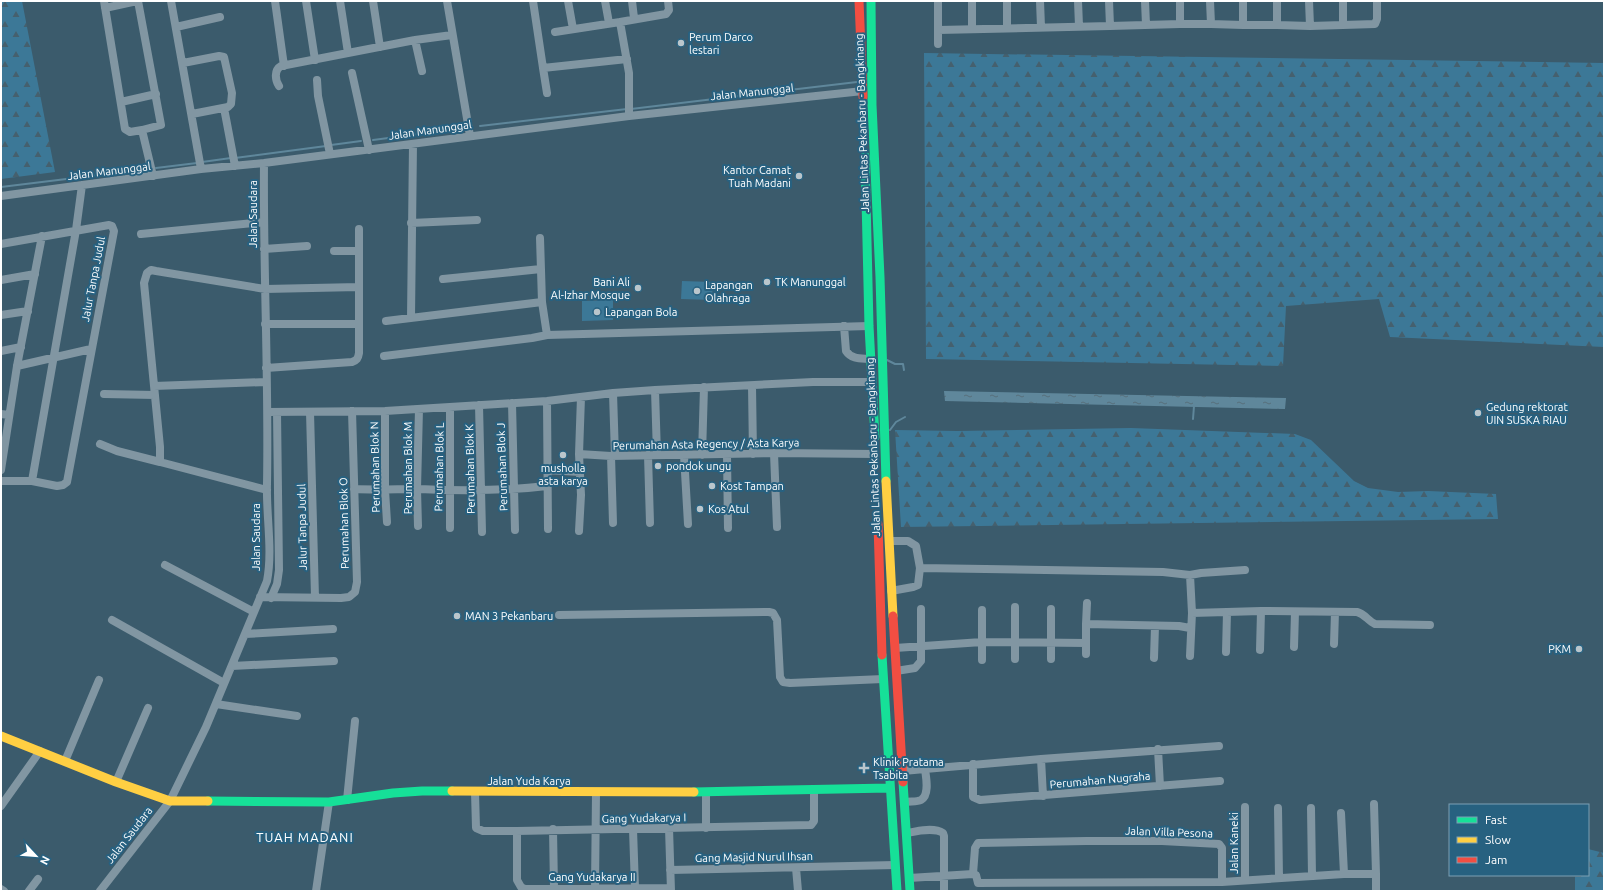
<svg xmlns="http://www.w3.org/2000/svg" width="1605" height="892" font-family="Ubuntu,sans-serif">
<style>
.grass{fill:#3c7897}
.forest{fill:url(#forest-firs)}
.water{fill:url(#water-ripples)}
.lines{fill:none;stroke-linecap:round;stroke-linejoin:round}
.stream{stroke:#5f879b;stroke-width:2}
.street{stroke:#8196a2;stroke-width:8}
.fast{stroke:#16e098;stroke-width:9}
.slow{stroke:#ffcf43;stroke-width:9}
.jam{stroke:#f24e42;stroke-width:9}
.poi-dot{fill:#bac6cc;stroke:#276180;stroke-width:1.5}
.labels{text-anchor:middle;stroke-width:4;stroke-linejoin:round;paint-order:stroke}
.poi-label{font-size:11px;fill:#fff;stroke:#276180;text-anchor:start}
.street-label{font-size:11px;fill:#fff;stroke:#276180}
.quarter-label{font-size:13px;letter-spacing:1px;fill:#fff;stroke:#276180}
</style>
<defs>
<pattern id="forest-firs" width="22" height="20" patternUnits="userSpaceOnUse"><rect width="22" height="20" fill="#3c7897"/><path d="M5 1l3.5 6h-7zM16 11l3.5 6h-7z" fill="#45606e"/></pattern>
<pattern id="water-ripples" width="26" height="14" patternUnits="userSpaceOnUse"><rect width="26" height="14" fill="#5f879b"/><path d="M2 4q2-2 4 0t4 0M15 11q2-2 4 0t4 0" fill="none" stroke="#576f7b"/></pattern>
</defs>
<rect width="100%" height="100%" fill="#3b5b6c"/>
<path class="grass" d="M682 281 713 282 712 300 681 299Z
M613 300V320L582 321V301Z"/>
<path class="forest" d="M1 1H22L55 172 1 179Z
M924 53 1604 63V347L1390 337 1379 299 1286 306 1283 366 926 359Z
M1131 428 1295 434 1311 440 1354 481 1368 488 1398 492 1428 491 1496 494 1498 519 901 527 895 430 957 431Z
M1588 849 1604 853V891H1575V875H1588Z"/>
<path class="water" d="M944 391 1286 398 1285 409 945 401Z"/>
<g class="lines">
<path class="stream" d="M631 109 857 82
M480 126 627 109
M373 140 465 128
M331 145 361 141
M235 158 326 146
M202 162 231 158
M156 168 197 163
M1 187 148 169
M887 360 895 364H903L904 370
M1193 419 1194 406
M890 430 896 422 905 417"/>
<path class="street" d="M104 1 125 129 130 132 142 130
M138 1 161 125 142 130 153 176
M171 1 201 169
M275 1 284 66
M306 1 315 60
M340 1 348 53
M373 1 380 47
M447 1 470 136
M533 1 543 68
M568 1 573 29
M605 1 609 23
M632 1 634 18
M938 1V44
M1007 1V28
M1040 1 1041 27
M1078 1 1079 26
M1145 1 1146 25
M1243 1V25H1277V1
M105 8 137 1
M620 22 666 14 669 10 668 1
M1180 24H1211L1210 1
M1211 24 1243 25
M1277 25 1310 26 1309 1
M1343 25 1375 24 1377 19V1
M1110 26 1180 24V1
M1310 26 1343 25V1
M176 27 220 17
M972 29V1
M938 30 1110 26 1109 1
M555 32 620 22 629 73V116
M415 40 422 71
M183 63 219 56 224 57 232 93 231 104 228 107 192 114
M352 73 369 150
M317 80 318 96 330 154
M279 86C275 80 274 70 281 66L415 40 452 35
M547 93 543 68 627 59
M121 102 156 94
M224 108 235 166
M1 196 201 169 264 163 629 116 863 91
M411 223 477 220
M141 234 264 222
M1 244 109 225 112 226 114 231 67 482 63 485 57 486 32 481H1
M264 249 307 246
M334 251H359
M443 279 541 269
M1 280 35 274
M359 287V229
M1 315 28 311
M411 318 413 144
M386 321 542 302
M265 324H359
M844 326 846 351C852 360 862 358 871 359
M547 335 869 326
M1 351 21 347
M384 356 532 338 547 335 542 302 540 238
M17 366 91 349
M266 368 352 362C357 360 358 359 359 353V287L265 289 156 271 151 270 147 273 144 283 160 447V462L267 490
M154 386 266 382
M752 386 753 454
M655 390 657 455
M613 393 615 456
M104 394 155 395
M547 401 548 529
M512 403 515 530
M479 405 482 532
M385 411V490L387 522
M268 412 385 411 547 401 613 393 655 390 813 382H872
M310 412 315 597
M1 414 9 415
M100 444 117 451 160 462
M774 453 777 527
M579 454 581 397
M648 455 650 523
M684 455 688 524
M702 455 704 387
M727 455 728 528
M611 456 613 523
M1 470 17 366 42 236
M547 470 580 472
M32 481 76 230 82 185
M354 489C376 490 397 489 419 489 462 491 504 491 547 486
M418 526 417 489 419 409
M450 528V407
M579 531 581 495 579 454 611 456 774 453 875 454
M889 541H908L916 546 920 568 1163 572 1190 575 1201 573 1245 570
M165 565 254 612
M1190 575 1192 613 1190 656
M891 591 913 587 918 585 920 568
M260 597 341 598 349 597 355 592 357 582 352 411
M271 598 277 584 279 570 277 412
M1015 607V659
M1051 609V659
M982 610V660
M1192 613 1261 611 1357 612C1365 614 1368 621 1375 624L1430 625
M559 615 769 612 773 613 777 620 780 677 783 682 790 683 883 679
M112 620 224 683
M1086 624 1087 603
M245 634 333 629
M1334 644 1335 612
M1294 647 1295 612
M895 648 982 642 1086 643V624L1179 626 1190 628
M1260 650 1261 611
M1226 652 1227 612
M1086 654V643
M1154 658 1155 626
M232 666 334 661
M896 671 915 668 921 661V609
M216 704 297 716
M1158 749 1160 786
M1041 759 1043 796
M65 761 99 680
M973 764V797L980 800 1220 781
M903 771 925 769
M116 782 148 708
M475 792 476 828 483 831H517L811 825 814 821V790
M347 800 355 721
M905 802C910 801 917 802 921 800 930 795 926 777 925 769L1041 759 1219 746
M1 806 40 751
M1245 807V880
M1278 808 1279 878
M1311 808 1312 876
M1341 813 1344 874H1376L1374 804
M669 828 671 891
M706 828V792
M553 829 554 888
M633 829 635 888
M517 831V880L521 887 525 889 670 888
M907 833C917 831 934 827 943 833L944 836V891
M1086 841H1162L1219 844 1222 848V882L978 883 976 875 973 874 975 848 978 843Z
M796 868 798 891
M670 870 895 865
M909 878 973 874
M1222 882 1344 874
M595 888 596 793
M1 889 4 891
M29 891 38 879
M100 891 170 801 206 727 267 581C273 550 266 516 267 484 269 377 263 270 264 163
M316 891 329 802
M1376 891V874"/>
<path class="fast" d="M871 1 872 105 880 277 886 481
M865 156 869 326 875 437
M882 655 897 891
M903 782 910 891
M694 792 889 788
M208 801 329 802 393 793 422 791H452"/>
<path class="slow" d="M886 481 893 616
M1 736 116 782 170 801H208
M452 791 694 792"/>
<path class="jam" d="M859 1 863 97
M878 524 882 655
M893 616 903 782"/>
</g>
<g class="poi-dot">
<circle cx="681" cy="43" r="4"/>
<circle cx="799" cy="176" r="4"/>
<circle cx="767" cy="282" r="4"/>
<circle cx="638" cy="288" r="4"/>
<circle cx="697" cy="291" r="4"/>
<circle cx="597" cy="312" r="4"/>
<circle cx="1478" cy="413" r="4"/>
<circle cx="563" cy="455" r="4"/>
<circle cx="658" cy="466" r="4"/>
<circle cx="712" cy="486" r="4"/>
<circle cx="700" cy="509" r="4"/>
<circle cx="457" cy="616" r="4"/>
<circle cx="1579" cy="649" r="4"/>
<path d="M862 762h4v4h4v4h-4v4h-4v-4h-4v-4h4z"/>
</g>
<g class="labels">
<g class="poi-label">
<text x="689" y="41">Perum Darco<tspan x="689" dy="13">lestari</tspan></text>
<text x="791" y="174" text-anchor="end">Kantor Camat<tspan x="791" dy="13">Tuah Madani</tspan></text>
<text x="630" y="286" text-anchor="end">Bani Ali<tspan x="630" dy="13">Al-Izhar Mosque</tspan></text>
<text x="775" y="286">TK Manunggal</text>
<text x="705" y="289">Lapangan<tspan x="705" dy="13">Olahraga</tspan></text>
<text x="605" y="316">Lapangan Bola</text>
<text x="1486" y="411">Gedung rektorat<tspan x="1486" dy="13">UIN SUSKA RIAU</tspan></text>
<text x="666" y="470">pondok ungu</text>
<text x="563" y="472" text-anchor="middle">musholla<tspan x="563" dy="13">asta karya</tspan></text>
<text x="720" y="490">Kost Tampan</text>
<text x="708" y="513">Kos Atul</text>
<text x="465" y="620">MAN 3 Pekanbaru</text>
<text x="1571" y="653" text-anchor="end">PKM</text>
<text x="873" y="766">Klinik Pratama<tspan x="873" dy="13">Tsabita</tspan></text>
</g>
<g class="street-label">
<text transform="translate(752 92) rotate(-6)" y="4">Jalan Manunggal</text>
<text transform="translate(862 123) rotate(-92)" y="4">Jalan Lintas Pekanbaru - Bangkinang</text>
<text transform="translate(430 130) rotate(-8)" y="4">Jalan Manunggal</text>
<text transform="translate(109 171) rotate(-7)" y="4">Jalan Manunggal</text>
<text transform="translate(253 214) rotate(-90)" y="4">Jalan Saudara</text>
<text transform="translate(93 279) rotate(-79)" y="4">Jalur Tanpa Judul</text>
<text transform="translate(706 444) rotate(-1)" y="4">Perumahan Asta Regency / Asta Karya</text>
<text transform="translate(873 447) rotate(-92)" y="4">Jalan Lintas Pekanbaru - Bangkinang</text>
<text transform="translate(375 467) rotate(-91)" y="4">Perumahan Blok N</text>
<text transform="translate(439 467) rotate(-89)" y="4">Perumahan Blok L</text>
<text transform="translate(502 467) rotate(-92)" y="4">Perumahan Blok J</text>
<text transform="translate(408 468) rotate(-90)" y="4">Perumahan Blok M</text>
<text transform="translate(470 469) rotate(-91)" y="4">Perumahan Blok K</text>
<text transform="translate(344 523) rotate(-91)" y="4">Perumahan Blok O</text>
<text transform="translate(302 527) rotate(-91)" y="4">Jalur Tanpa Judul</text>
<text transform="translate(256 537) rotate(-90)" y="4">Jalan Saudara</text>
<text transform="translate(1100 780) rotate(-5)" y="4">Perumahan Nugraha</text>
<text x="529" y="785">Jalan Yuda Karya</text>
<text transform="translate(644 818) rotate(-1)" y="4">Gang Yudakarya I</text>
<text transform="translate(1169 832) rotate(2)" y="4">Jalan Villa Pesona</text>
<text transform="translate(129 835) rotate(-52)" y="4">Jalan Saudara</text>
<text transform="translate(1234 843) rotate(-90)" y="4">Jalan Kaneki</text>
<text transform="translate(754 857) rotate(-1)" y="4">Gang Masjid Nurul Ihsan</text>
<text x="592" y="881">Gang Yudakarya II</text>
</g>
<g class="quarter-label">
<text x="305" y="842">TUAH MADANI</text>
</g>
</g>
<rect width="1605" height="892" fill="none" stroke="#ffffff" stroke-width="4"/>
<rect x="1449" y="804" width="140" height="72" fill="#276180" stroke="#7da0b3"/>
<rect x="1457" y="817" width="20" height="6" fill="#16e098" stroke="#7da0b3"/>
<text x="1485" y="824" font-size="12" fill="#ffffff">Fast</text>
<rect x="1457" y="837" width="20" height="6" fill="#ffcf43" stroke="#7da0b3"/>
<text x="1485" y="844" font-size="12" fill="#ffffff">Slow</text>
<rect x="1457" y="857" width="20" height="6" fill="#f24e42" stroke="#7da0b3"/>
<text x="1485" y="864" font-size="12" fill="#ffffff">Jam</text>
<g transform="translate(36 856) rotate(116)" stroke="#276180" stroke-width="3" paint-order="stroke">
<path d="M0-3L7 15L0 10L-7 15Z" fill="#ffffff"/>
<text y="-6" font-size="11" font-weight="bold" text-anchor="middle" fill="#ffffff">N</text>
</g>
</svg>
